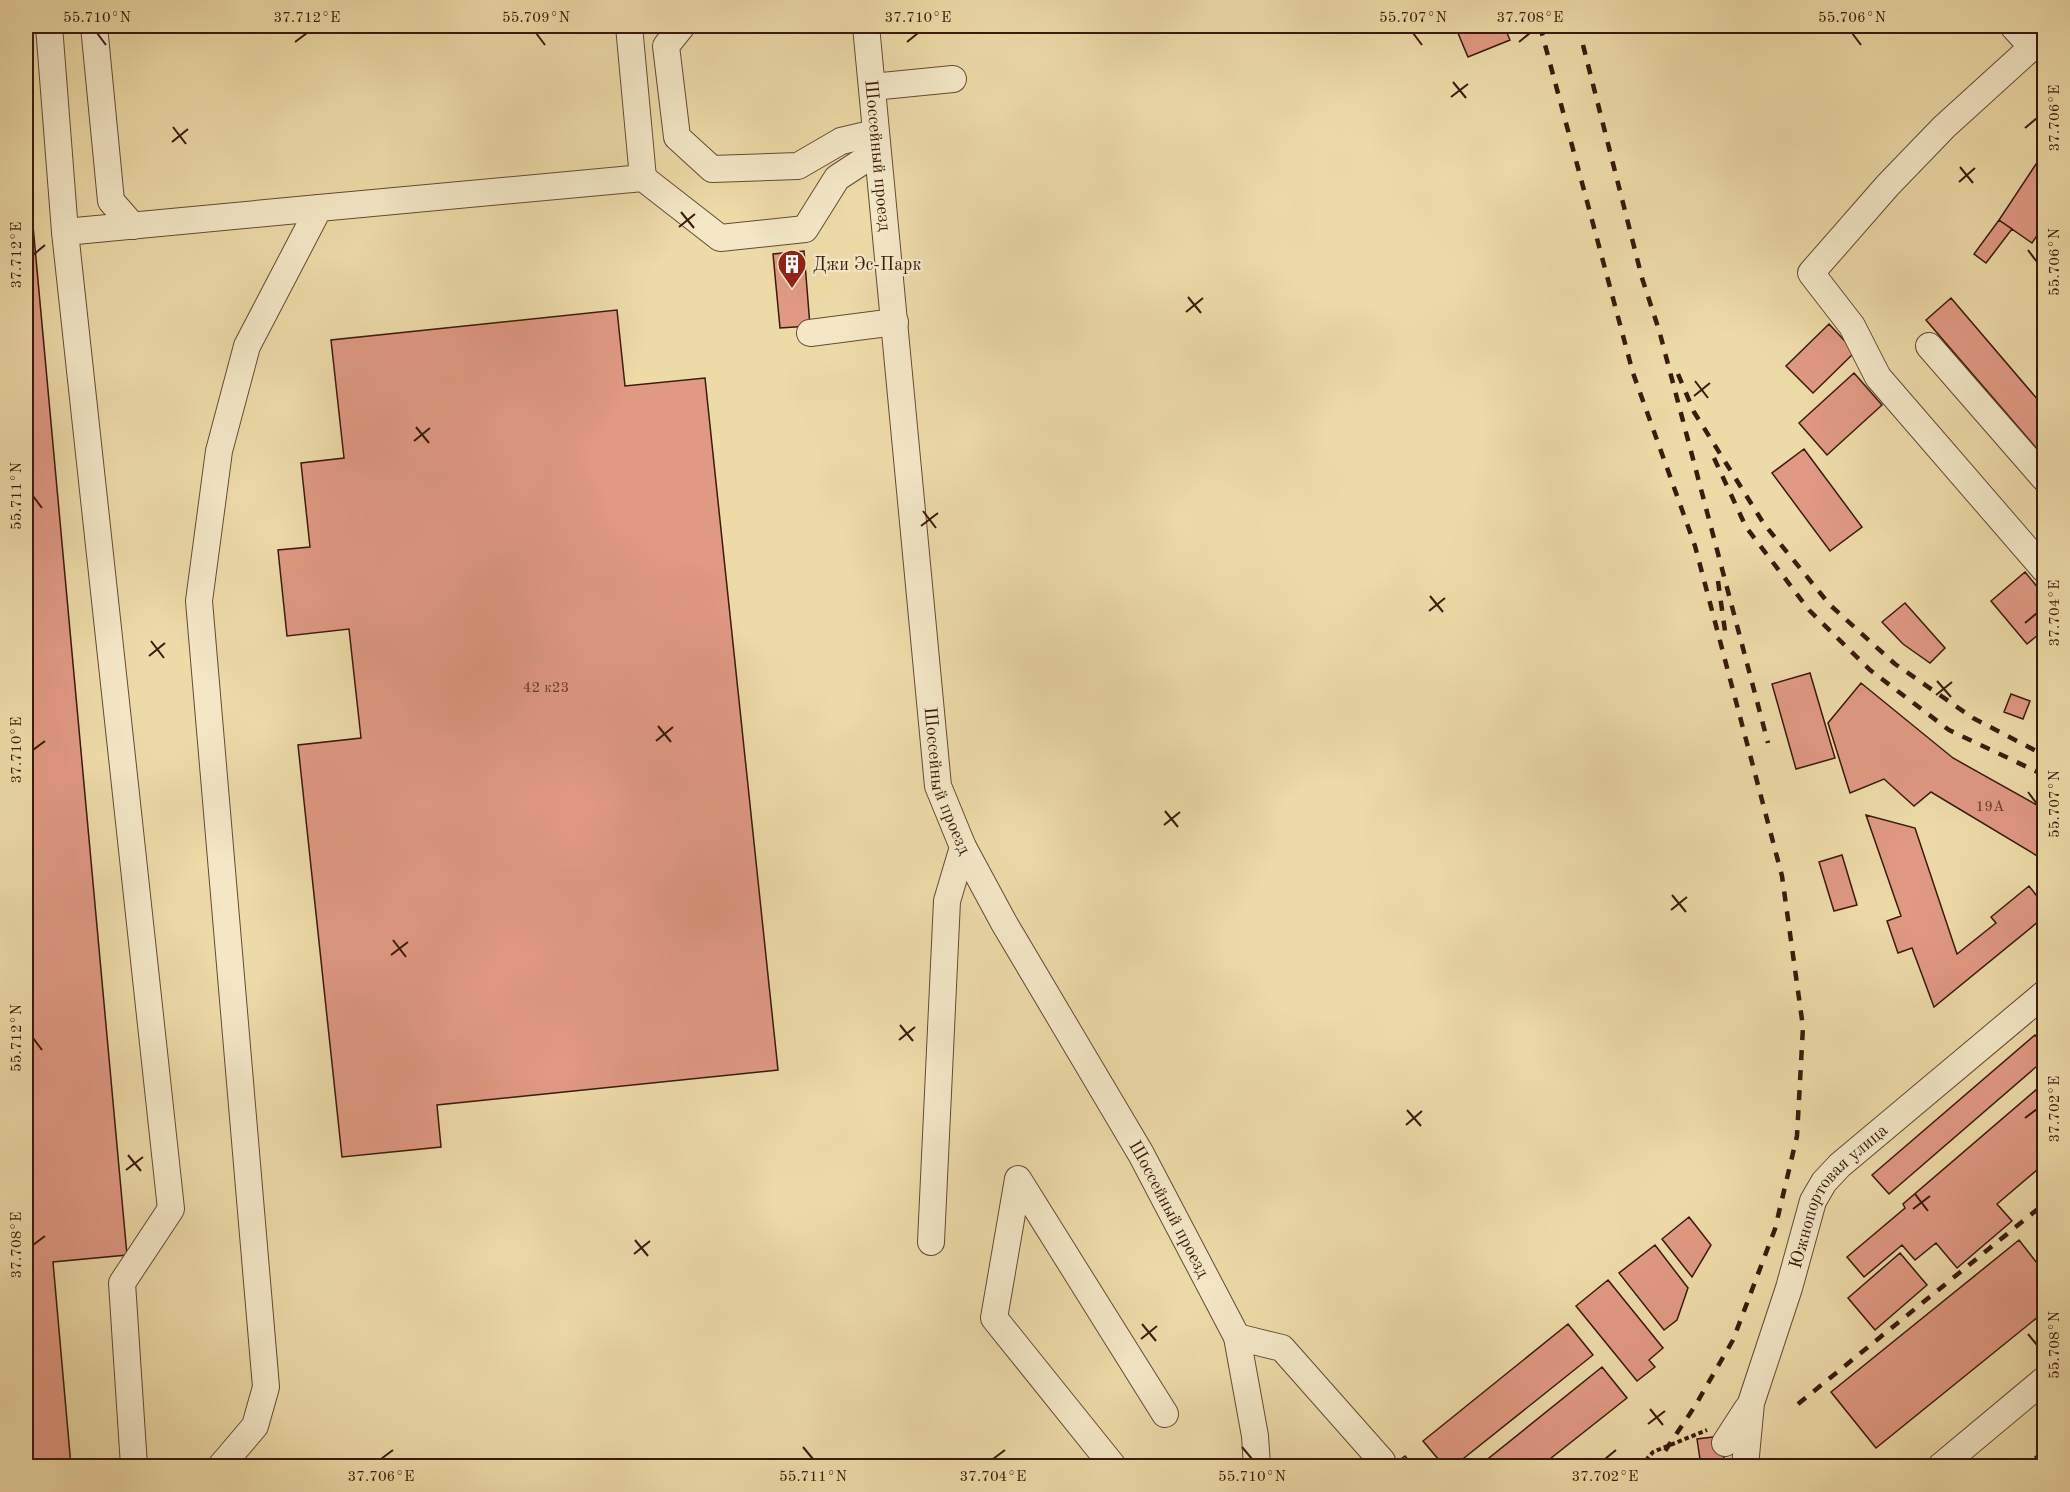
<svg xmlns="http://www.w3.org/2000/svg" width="2070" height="1492" font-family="'Old Standard TT',serif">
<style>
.building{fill:#e09982;stroke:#3a1a0b;stroke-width:1.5}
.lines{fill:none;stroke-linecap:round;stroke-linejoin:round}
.minor-casing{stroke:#664a32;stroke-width:28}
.path{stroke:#3a1a0b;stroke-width:4;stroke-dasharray:4.5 3;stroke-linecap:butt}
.minor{stroke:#f3e7c6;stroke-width:26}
.rail{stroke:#3a1a0b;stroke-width:4.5;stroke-dasharray:10 10;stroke-linecap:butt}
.ticks{fill:none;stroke:#3a1a0b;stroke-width:2}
.labels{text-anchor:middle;stroke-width:4.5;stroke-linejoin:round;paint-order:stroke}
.number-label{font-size:15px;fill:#643a29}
.street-label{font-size:18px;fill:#3a1a0b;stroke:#f3e7c6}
.poi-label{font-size:18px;fill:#3a1a0b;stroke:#f3e7c6;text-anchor:start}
.neatline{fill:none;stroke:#3a1a0b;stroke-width:2}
.ticks-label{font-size:15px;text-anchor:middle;fill:#3a1a0b}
</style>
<rect width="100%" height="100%" fill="#ecdaa7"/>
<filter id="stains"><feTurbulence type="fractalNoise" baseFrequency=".00333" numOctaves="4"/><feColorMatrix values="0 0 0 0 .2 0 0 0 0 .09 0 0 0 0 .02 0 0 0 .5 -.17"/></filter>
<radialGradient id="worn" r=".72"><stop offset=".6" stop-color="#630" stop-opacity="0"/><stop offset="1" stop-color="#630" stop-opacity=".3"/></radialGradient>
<path class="building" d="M1455 26H1504L1510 40 1468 57Z
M26 149 127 1255 53 1262 71 1466H26Z
M2044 152V225L2032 243 1999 220Z
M1999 220 2012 229 1986 263 1974 254Z
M804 251 810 326 780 328 773 254Z
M1951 298 2044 407V457L1926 320Z
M617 310 625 386 705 378 778 1070 437 1105 441 1147 342 1157 298 745 361 738 349 629 287 636 278 550 310 547 301 463 344 458 331 340Z
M1829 324 1855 352 1813 393 1786 366Z
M1854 373 1882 405 1827 455 1799 423Z
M1804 449 1862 527 1830 551 1772 473Z
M2025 572 2044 595V630L2027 644 1991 601Z
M1905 603 1945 648 1930 663 1903 644 1882 622Z
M1810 673 1835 758 1796 769 1772 684Z
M1861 683 1953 758 2044 809V860L1931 792 1914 806 1884 779 1850 793 1828 723Z
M2011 694 2030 701 2023 719 2004 712Z
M1866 815 1915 828 1957 954 1996 923 1991 917 2029 886 2044 905V917L1934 1007 1912 948 1898 953 1887 921 1901 916Z
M1842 855 1857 905 1834 911 1819 862Z
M2035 1035 2044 1045V1060L1889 1194 1872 1175Z
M2044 1083V1164L1997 1204 2012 1221 1957 1268 1936 1243 1915 1260 1902 1245 1864 1277 1847 1257 1905 1208 1903 1204Z
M1689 1217 1711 1245 1692 1277 1662 1239Z
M2019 1240 2044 1272V1312L1876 1448 1831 1392Z
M1655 1245 1688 1288 1677 1320 1664 1330 1619 1273Z
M1900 1253 1927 1285 1875 1330 1848 1298Z
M1608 1280 1663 1348 1649 1360 1655 1367 1637 1381 1576 1306Z
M1568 1324 1593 1355 1454 1466H1444L1423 1441Z
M1602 1367 1627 1398 1541 1466H1479Z
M1721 1436 1725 1466H1701L1697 1439Z
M2044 1450V1466H2040L2041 1465 2035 1457Z
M1405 1456 1413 1466H1392Z"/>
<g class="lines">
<g class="minor-casing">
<g id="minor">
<path d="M49 26 65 232 171 1209 122 1283 134 1466"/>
<path d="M94 26 111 201 133 226"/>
<path d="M629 26 643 178"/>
<path d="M682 26 666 46 677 137 712 169 798 166 841 141 875 133"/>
<path id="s1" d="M866 26 938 786 963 847 1004 923 1141 1154 1237 1337 1255 1436 1257 1466"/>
<path d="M2013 26 2032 47 1944 127 1888 185 1811 273 1852 326 1878 377 2044 569"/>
<path d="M872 87 953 79"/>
<path d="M65 232 319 208"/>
<path d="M810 333 895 322"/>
<path d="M1929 346 2044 478"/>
<path d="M931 1242 947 901 963 847"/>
<path d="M1237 1337 1282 1348 1382 1461"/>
<path d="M1725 1443 1747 1409"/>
<path d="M221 1466 255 1426 266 1387 199 601 219 451 247 346 319 208 643 178 720 238 805 229 837 178 869 157 877 158"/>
<path d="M1113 1466 994 1318 1018 1179 1165 1414"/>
<path id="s2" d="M1745 1466 1751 1403 1789 1288 1813 1201 1824 1182 1840 1165 2044 994"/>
<path d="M1941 1466 2044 1380"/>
</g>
</g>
<path class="path" d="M1641 1466 1653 1452 1707 1430"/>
<use href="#minor" class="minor"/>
<path class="rail" d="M1540 26 1633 373 1695 546 1734 694 1782 876 1803 1027 1797 1136 1775 1229 1733 1340 1695 1406 1655 1466
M1583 45 1642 278 1659 330 1768 743
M1678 374 1694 412 1764 524 1830 605 1895 664 1973 718 2044 755
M1714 458 1746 527 1809 610 1870 670 1949 730 2044 775
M1718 581 1725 631
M1798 1404 2044 1204"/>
</g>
<path class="ticks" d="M97 33 106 45M536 33 545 45M1413 33 1422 45M1852 33 1861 45M295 42 307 33M907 42 918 33M1519 42 1530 33M1453 82 1466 98M1451 97 1468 84M173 127 186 144M2025 128 2037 118M172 142 188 129M1960 167 1973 183M1959 182 1975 168M681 212 694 228M679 227 695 214M2028 250 2037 262M33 255 45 245M1188 297 1201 313M1186 312 1203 298M1695 381 1708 398M1694 396 1710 383M416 427 429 443M414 441 430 428M33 496 42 508M923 511 936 528M921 526 938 513M1430 596 1443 612M1429 611 1445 598M2025 623 2037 613M151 641 164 658M149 656 165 643M1937 681 1951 697M1936 695 1952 682M658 726 671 742M656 741 673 727M33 750 45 741M2028 792 2037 804M1165 811 1178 827M1164 825 1180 812M1672 895 1686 912M1671 910 1687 897M393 940 406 957M391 955 408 942M900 1025 913 1041M33 1038 42 1050M899 1040 915 1027M1407 1110 1421 1126M2025 1118 2037 1109M1406 1125 1422 1111M128 1155 141 1171M126 1170 143 1157M1915 1194 1928 1211M1913 1209 1930 1196M635 1240 648 1256M33 1245 45 1236M634 1254 650 1241M1142 1324 1156 1341M2028 1334 2037 1345M1141 1339 1157 1326M1650 1409 1663 1425M1648 1424 1665 1411M803 1447 813 1459M1242 1447 1252 1459M381 1459 393 1450M993 1459 1005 1450M1605 1459 1616 1450"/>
<defs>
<g id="building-pin" transform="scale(1.5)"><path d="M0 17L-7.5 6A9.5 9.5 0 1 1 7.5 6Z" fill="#8f2418" stroke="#f3e7c6"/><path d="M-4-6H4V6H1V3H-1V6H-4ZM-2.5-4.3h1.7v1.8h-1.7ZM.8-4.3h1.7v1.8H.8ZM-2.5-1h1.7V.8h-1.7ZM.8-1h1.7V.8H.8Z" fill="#fff"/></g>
</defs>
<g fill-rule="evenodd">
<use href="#building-pin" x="792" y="264"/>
</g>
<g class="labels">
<g class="number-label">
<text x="546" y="692">42 к23</text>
<text x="1990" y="811">19А</text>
</g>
<g class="street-label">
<text dy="6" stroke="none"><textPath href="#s1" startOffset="130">Шоссейный проезд</textPath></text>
<text dy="6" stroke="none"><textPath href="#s1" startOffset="760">Шоссейный проезд</textPath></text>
<text dy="6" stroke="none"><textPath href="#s2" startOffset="292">Южнопортовая улица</textPath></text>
<text dy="6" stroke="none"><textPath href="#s1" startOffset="1246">Шоссейный проезд</textPath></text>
</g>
<g class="poi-label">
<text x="813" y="270">Джи Эс-Парк</text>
</g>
</g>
<rect width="2070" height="1492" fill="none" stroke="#ecdaa7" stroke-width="66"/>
<rect x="33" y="33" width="2004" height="1426" class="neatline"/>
<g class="ticks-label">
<text x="97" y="22">55.710°N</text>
<text x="307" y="22">37.712°E</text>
<text x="536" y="22">55.709°N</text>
<text x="918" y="22">37.710°E</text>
<text x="1413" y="22">55.707°N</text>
<text x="1530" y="22">37.708°E</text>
<text x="1852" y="22">55.706°N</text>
<text transform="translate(2054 118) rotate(-90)" y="5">37.706°E</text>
<text transform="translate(16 255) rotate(-90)" y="5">37.712°E</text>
<text transform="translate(2054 262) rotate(-90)" y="5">55.706°N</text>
<text transform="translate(16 496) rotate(-90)" y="5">55.711°N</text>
<text transform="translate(2054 613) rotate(-90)" y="5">37.704°E</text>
<text transform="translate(16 750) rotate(-90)" y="5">37.710°E</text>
<text transform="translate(2054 804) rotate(-90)" y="5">55.707°N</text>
<text transform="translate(16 1038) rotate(-90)" y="5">55.712°N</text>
<text transform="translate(2054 1109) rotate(-90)" y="5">37.702°E</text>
<text transform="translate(16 1245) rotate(-90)" y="5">37.708°E</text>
<text transform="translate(2054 1345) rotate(-90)" y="5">55.708°N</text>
<text x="381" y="1481">37.706°E</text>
<text x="813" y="1481">55.711°N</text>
<text x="993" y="1481">37.704°E</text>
<text x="1252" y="1481">55.710°N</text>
<text x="1605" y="1481">37.702°E</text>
</g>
<rect width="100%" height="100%" filter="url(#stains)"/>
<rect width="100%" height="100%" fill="url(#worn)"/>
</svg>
